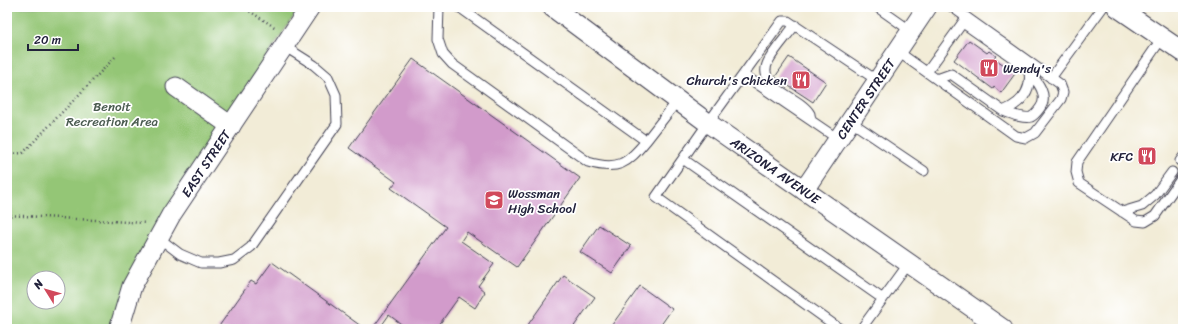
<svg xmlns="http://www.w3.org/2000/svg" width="1190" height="336" font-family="Sriracha,sans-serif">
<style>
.green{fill:#94c676;stroke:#5b7458;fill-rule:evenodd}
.building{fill:#d29bcb}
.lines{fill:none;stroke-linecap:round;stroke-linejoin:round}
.service-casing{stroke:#414052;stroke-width:11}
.minor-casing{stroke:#414052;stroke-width:21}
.path{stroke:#414052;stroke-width:2.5;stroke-dasharray:1 3;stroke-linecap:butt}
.service{stroke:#fff;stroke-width:9}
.minor{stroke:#fff;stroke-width:19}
.labels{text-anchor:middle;stroke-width:3.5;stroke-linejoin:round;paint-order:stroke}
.poi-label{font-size:13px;fill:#22223b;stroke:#fff;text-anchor:start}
.street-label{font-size:13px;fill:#22223b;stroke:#fff}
.park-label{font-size:13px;fill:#4a5b50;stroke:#fff}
</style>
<rect width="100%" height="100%" fill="#fff"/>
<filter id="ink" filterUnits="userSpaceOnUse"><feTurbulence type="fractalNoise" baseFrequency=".025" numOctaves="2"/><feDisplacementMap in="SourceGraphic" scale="8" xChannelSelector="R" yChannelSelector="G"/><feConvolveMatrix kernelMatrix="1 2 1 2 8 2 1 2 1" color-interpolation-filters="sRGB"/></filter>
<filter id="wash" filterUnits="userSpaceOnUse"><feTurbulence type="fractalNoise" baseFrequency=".012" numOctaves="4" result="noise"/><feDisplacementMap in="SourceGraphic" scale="16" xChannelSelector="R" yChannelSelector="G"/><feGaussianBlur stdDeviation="0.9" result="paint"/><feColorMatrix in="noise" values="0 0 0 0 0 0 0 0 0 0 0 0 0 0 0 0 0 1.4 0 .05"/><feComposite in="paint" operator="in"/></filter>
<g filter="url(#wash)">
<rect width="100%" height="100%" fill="#f2ecd7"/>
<path class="green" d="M7 7H300L231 111 119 329H7ZM34 278H58V302H34Z"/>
<g id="blocks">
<path class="building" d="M969 40 987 53 989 51 996 56 994 58 1004 65 1005 63 1017 71 1001 93 994 87 993 89 954 60Z
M789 57 826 82 813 102 775 77Z
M413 59 580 178 517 267 467 232 461 241 494 264 478 286 485 292 475 308 459 297 436 329H408L389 315 379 329H372L446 227 391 188 396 182 349 148Z
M599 225 631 246 612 273 580 252Z
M272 262 365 329H217L251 281 256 284Z
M563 275 595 297 572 329H525Z
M640 286 672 309 658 329H609Z"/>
</g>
</g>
<g filter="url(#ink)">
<use href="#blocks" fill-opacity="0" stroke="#414052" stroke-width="1"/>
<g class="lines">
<g class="service-casing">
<path id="service" d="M439 7 438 39 443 54 452 64 588 162C618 171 627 164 646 141
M459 7 646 141 678 100
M877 7 911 31
M795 25C787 36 775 49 769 60 753 88 801 96 810 114 810 115 811 119 811 120
M1162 38 1077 162 1076 172 1079 183 1136 221 1145 222 1155 216 1183 176
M897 51 1016 136 1026 138 1035 133 1061 99 1063 92 1060 84 952 7
M927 72 966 18
M744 75 838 139
M1051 78 1103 7
M937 79 951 74 1003 111C1020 104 1032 92 1029 72L1013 58 963 23
M1003 111C1012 114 1022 119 1031 117 1035 115 1037 112 1040 108 1049 96 1038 82 1029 72
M850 121 924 171
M683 159 883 299
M1180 161 1183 157
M1122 212 1142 206 1155 195 1172 172
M159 238 180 254 201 263H219L234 260 251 247 337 124 336 95 328 77 314 65 284 46
M840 329 656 197 708 123 782 21H788L878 81
M861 329 909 263"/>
</g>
<g class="minor-casing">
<g id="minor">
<path id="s1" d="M552 7 708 123 1003 329"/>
<path d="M1117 7 1183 52"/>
<path d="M176 87 231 126"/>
<path id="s2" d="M804 190 927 7"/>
<path id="s3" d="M119 329 132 286 171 215 310 7"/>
</g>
</g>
<path class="path" d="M243 7 276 28
M7 154 23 153 116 56
M7 215 146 223"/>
<use href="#service" class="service"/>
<use href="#minor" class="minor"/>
</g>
</g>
<defs>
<g id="restaurant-square" transform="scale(1)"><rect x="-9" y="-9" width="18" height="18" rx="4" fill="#d1495b" stroke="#fff"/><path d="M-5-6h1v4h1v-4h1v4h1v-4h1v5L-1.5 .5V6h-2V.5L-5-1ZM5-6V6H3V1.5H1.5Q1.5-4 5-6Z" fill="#fff"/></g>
<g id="school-square" transform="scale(1)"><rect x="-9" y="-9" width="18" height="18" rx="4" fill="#d1495b" stroke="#fff"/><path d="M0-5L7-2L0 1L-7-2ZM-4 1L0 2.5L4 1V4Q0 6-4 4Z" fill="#fff"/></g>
</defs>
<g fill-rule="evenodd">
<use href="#restaurant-square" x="989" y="68"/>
<use href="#restaurant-square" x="801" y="80"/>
<use href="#restaurant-square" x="1147" y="156"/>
<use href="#school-square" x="494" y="200"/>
</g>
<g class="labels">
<g class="poi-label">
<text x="1003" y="73">Wendy's</text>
<text x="787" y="85" text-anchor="end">Church's Chicken</text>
<text x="1133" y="161" text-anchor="end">KFC</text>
<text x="508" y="198">Wossman<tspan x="508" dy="15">High School</tspan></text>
</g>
<g class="street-label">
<text dy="5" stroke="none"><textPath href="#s2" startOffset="110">CENTER STREET</textPath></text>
<text dy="5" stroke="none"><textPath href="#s3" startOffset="188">EAST STREET</textPath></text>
<text dy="5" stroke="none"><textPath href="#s1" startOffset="277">ARIZONA AVENUE</textPath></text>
</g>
<g class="park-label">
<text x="112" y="111">Benoit<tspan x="112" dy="15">Recreation Area</tspan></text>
</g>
</g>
<rect width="1190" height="336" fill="none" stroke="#fff" stroke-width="24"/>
<g transform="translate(46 290) rotate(307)"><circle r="19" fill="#ffffff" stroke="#a7a7b1"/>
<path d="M0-3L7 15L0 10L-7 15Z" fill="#d1495b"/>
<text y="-6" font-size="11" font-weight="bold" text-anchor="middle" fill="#22223b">N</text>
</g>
<path d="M28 44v6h50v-6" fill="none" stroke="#22223b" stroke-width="2"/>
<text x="34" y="44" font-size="12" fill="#22223b" stroke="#ffffff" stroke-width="3" paint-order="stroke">20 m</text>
</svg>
